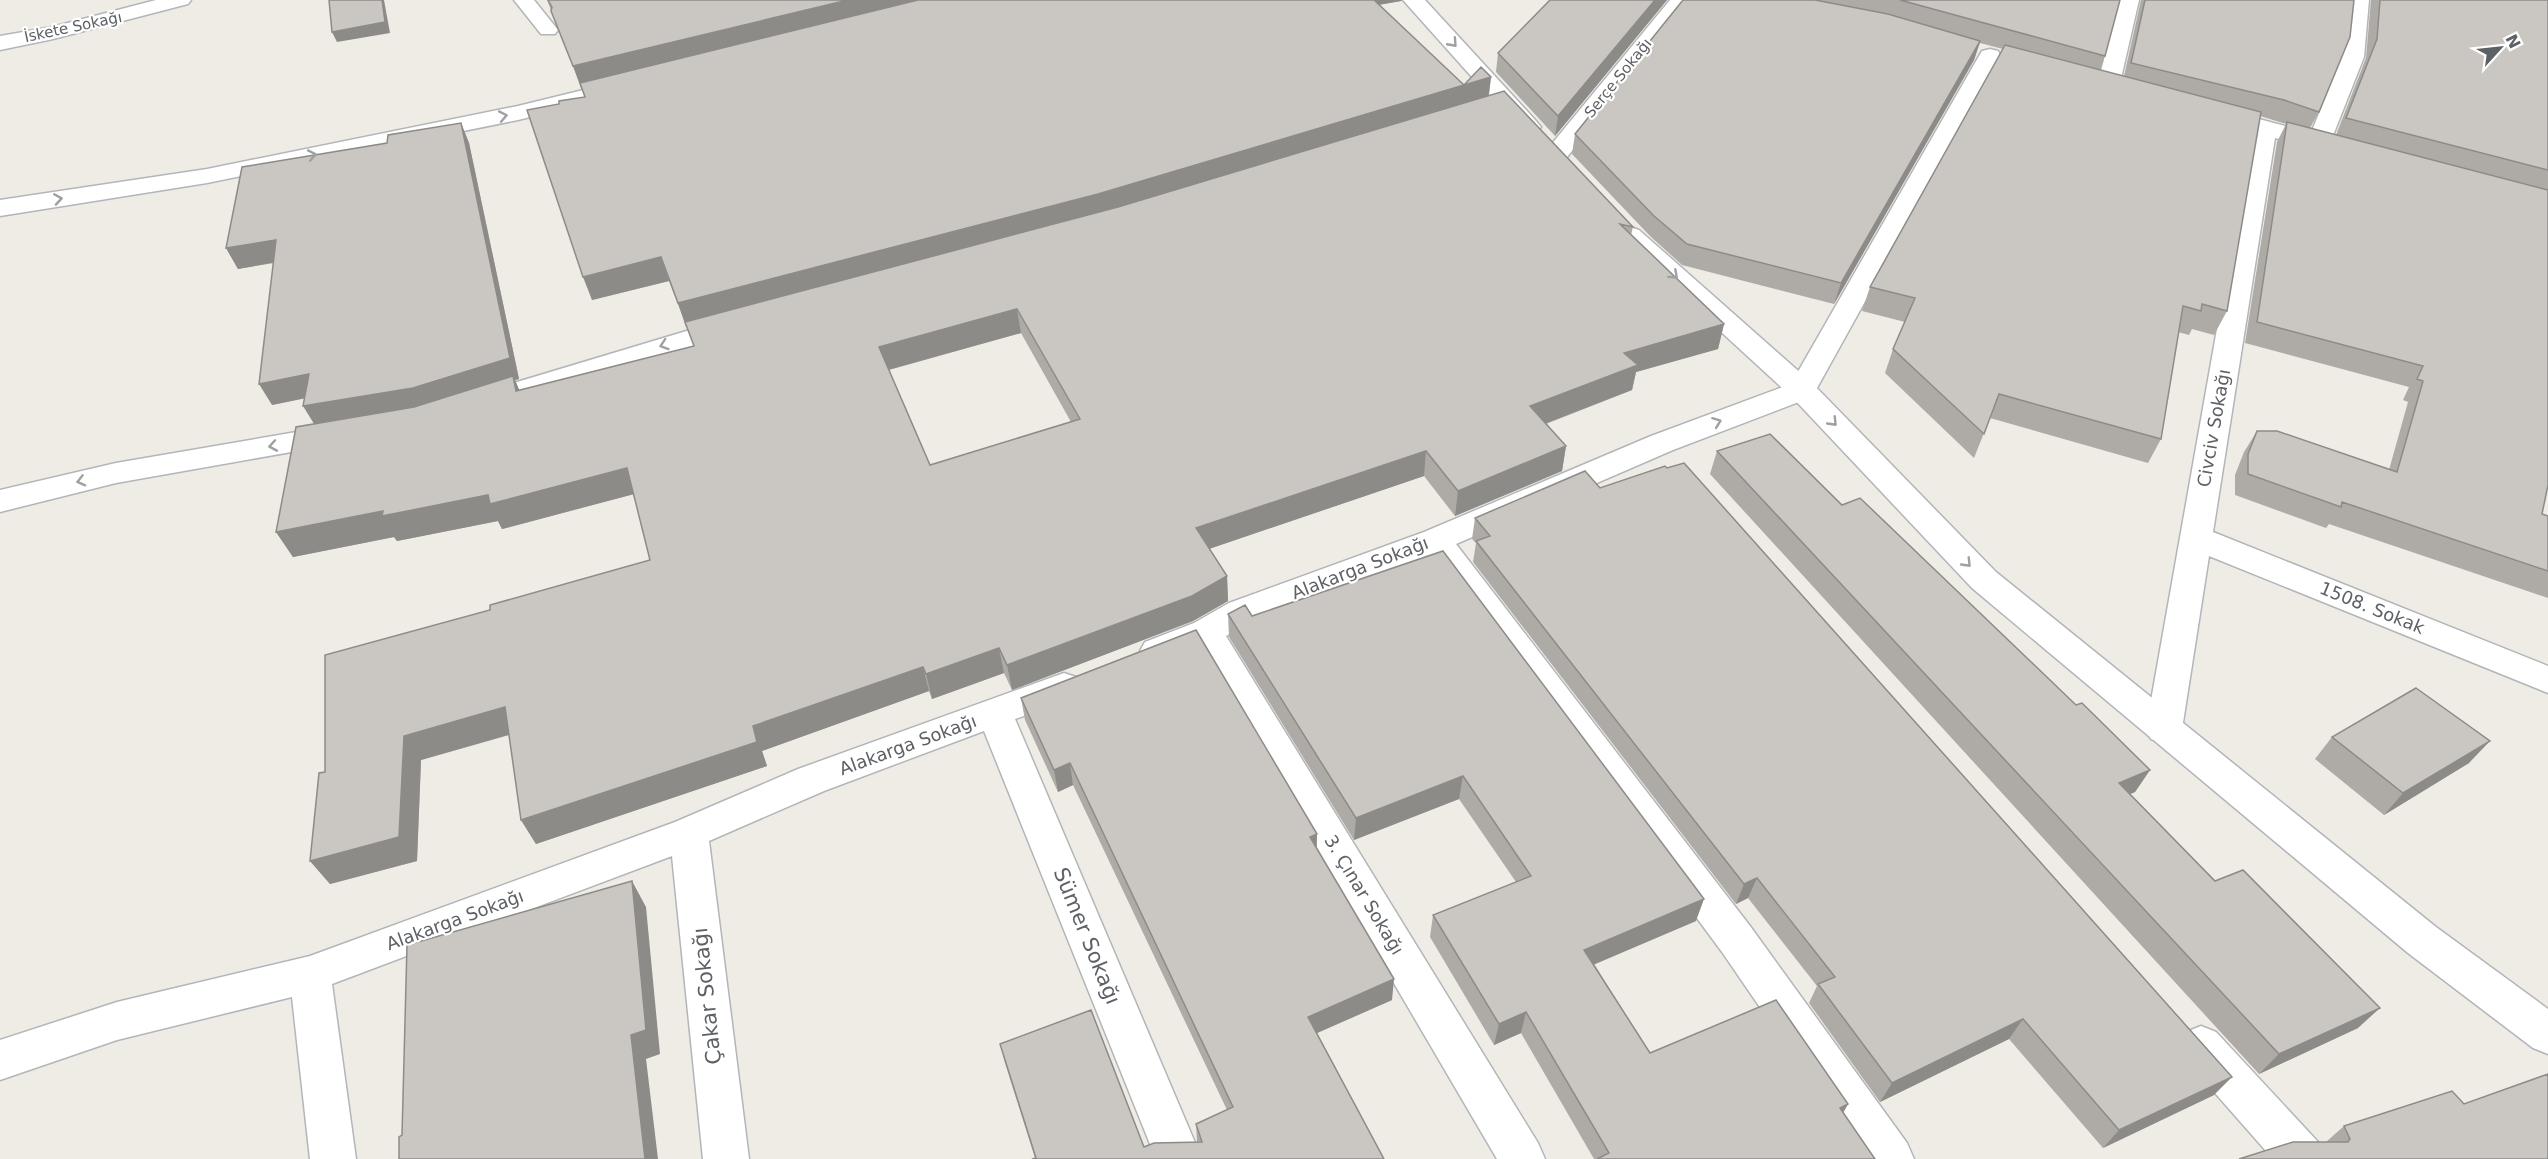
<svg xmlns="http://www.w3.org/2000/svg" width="2548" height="1159" font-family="'DejaVu Sans',sans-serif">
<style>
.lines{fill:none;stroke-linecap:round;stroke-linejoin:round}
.lane-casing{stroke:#b2b6b9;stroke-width:3}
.street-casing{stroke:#b2b6b9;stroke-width:3}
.secondary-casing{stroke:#b1b5b9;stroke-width:3}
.lane{fill:#fff;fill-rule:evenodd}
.street{fill:#fff;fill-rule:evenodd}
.secondary{fill:#fff;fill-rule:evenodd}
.wall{fill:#aeaba7;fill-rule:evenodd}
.shaded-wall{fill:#8d8b88}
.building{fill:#cac7c2;stroke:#8d8b88;stroke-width:1.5;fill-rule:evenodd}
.oneway{stroke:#9ea0a3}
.labels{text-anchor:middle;stroke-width:4.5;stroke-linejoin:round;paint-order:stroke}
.far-street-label{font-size:15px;fill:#5d6165;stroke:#fff}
.street-label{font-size:18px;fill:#5d6165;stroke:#fff}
.near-street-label{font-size:21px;fill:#5d6165;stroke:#fff}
</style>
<rect width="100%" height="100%" fill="#efece5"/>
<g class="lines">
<g class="lane-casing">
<path id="lane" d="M514 0H534L558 30 555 34H541Z"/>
</g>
<g class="street-casing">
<path id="street" d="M156 0H191L188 4 53 39 0 50V36L52 27Z
M1670 0H1691L1564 161 1555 163 1546 161 1543 156 1546 151Z
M2119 0H2139L2119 87 2116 92 2108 94 2100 92 2097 87Z
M2349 0H2369L2364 57 2332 138 2338 144 2334 149 2326 151 2275 138 2213 532 2548 666V693L2209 556 2182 729 2177 739 2164 743 2151 739 2146 729 2252 132 2206 119 2202 114 2206 109 2214 107 2311 133 2342 57Z
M1990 49 1998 51 2001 56 1812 397 1673 450 1456 544 1750 926 1907 1143 1914 1159H1864L1722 952 1429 555 1253 621 1226 636 1538 1143 1545 1159H1497L1198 649 1157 664 1145 660 1140 651 1145 642 1194 623 1229 603 1424 532 1651 436 1791 384 1979 56 1982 51Z
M628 79 636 81 639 86 636 91 518 120 207 183 0 216V200L207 169 518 106Z
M733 317 743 319 747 325 743 331 487 410 477 408 472 401 477 394Z
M337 425 348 428 352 435 348 442 116 483 0 512V490L116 463Z
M1064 673 1076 677 1082 687 1076 697 1015 719 1202 1159H1156L984 731 824 791 709 841 749 1159H703L672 856 332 984 356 1159H310L292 997 117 1040 0 1080V1040L117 1002 310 956 675 822 798 769Z
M2201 1026 2216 1032 2319 1143 2326 1159H2273L2186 1060 2180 1046 2186 1032Z"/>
</g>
<g class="secondary-casing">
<path id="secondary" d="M1403 0H1425L1537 122 1541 127 1537 132 1529 134 1521 132Z
M1630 227 1639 230 1812 383 1996 572 2436 927 2548 1009V1054L2533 1048 2408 953 1972 588 1792 397 1621 240 1617 235 1621 230Z"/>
</g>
<use href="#lane" class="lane"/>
<use href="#street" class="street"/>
<use href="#secondary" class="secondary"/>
</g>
<path class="wall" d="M547 0H1402L1401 1 1379 5 1464 85 1491 77 1489 96 1633 227 1631 235 1724 324 1718 349 1636 372 1632 390 1546 424 1566 446 1562 471 1455 516 1424 476 1209 549 1227 576 1228 601 1193 621 1012 690 1004 673 932 699 929 691 762 751 767 766 536 844 521 820 509 735 421 760 417 861 330 884 310 861 325 772 490 610 650 560 634 494 502 529 498 521 397 541 394 537 293 557 276 532 314 424 305 398 272 405 274 263 238 269 226 248 387 143 461 123 469 143 519 379 515 380 519 390 694 346 669 281 592 300 559 104 585 97ZM1021 333 1071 422 930 465 889 370Z
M1550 0H1667L1555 136 1496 72 1498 53Z
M1683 0H2120L2105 56 2100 70 2124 76 2141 0H2354L2319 112 2310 128 2336 135 2366 58 2371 0H2548V485L2542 514 2548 516V598L2329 524 2326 528 2235 495V475L2244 452 2257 431 2389 470 2408 402 2403 400 2409 387 2245 343 2277 142 2286 124 2260 116 2227 311 2214 335 2192 329 2189 335 2178 332 2161 439 2148 463 1990 418 1974 458 1885 373 1893 349 1905 322 1862 311 1870 287 2003 49 1980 43 1974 60 1834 304 1682 265 1650 236 1572 154 1575 134Z
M1717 451 1842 505 2150 770 2135 792 2130 794 2358 1028 2259 1074 1710 474Z
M1600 488 2214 1095 2103 1148 2009 1039 1880 1102 1809 1003 1817 986 1748 898 1736 904 1473 562 1476 543 1472 539 1475 518Z
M1228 614 1252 616 1696 921 1594 964 1650 1053 1848 1104 1843 1113 1875 1159H1594L1521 1033 1494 1045 1430 937 1433 915 1516 882 1459 799 1354 840 1229 637Z
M1021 698 1317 834V848L1392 1000 1317 1033 1384 1159 1035 1158 1005 1063 1000 1044 1144 1147 1197 1142 1196 1124 1227 1110 1073 785 1058 792 1025 720Z
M2332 737 2469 763 2384 815 2315 759Z
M2464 1104 2548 1159 2326 1142 2344 1126Z"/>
<path class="shaded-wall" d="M382 0H384L390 33 337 42 332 32Z
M848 0H939L581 88 573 66Z
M1360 0H1402L1401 1 1360 8Z
M1655 0H1667L1555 136 1558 116Z
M1980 41 1974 60 1834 304 1841 283Z
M1491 77 1488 99 1100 217 686 327 678 303Z
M461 123 469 143 519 379 515 380 524 401 423 409 316 427 303 406Z
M276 240 288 260 238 269 226 248Z
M661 257 669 281 592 300 583 277Z
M1017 309 1021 333 884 371 879 347Z
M1724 324 1718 349 1636 372 1632 390 1526 431 1530 406 1624 353Z
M309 374 321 395 272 405 259 384Z
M1566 446 1562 471 1455 516 1458 491Z
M1426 451 1424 476 1197 553 1196 528Z
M627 468 638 493 502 529 498 521 397 541 394 537 293 557 276 532 383 511Z
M1227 576 1228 601 1193 621 1012 690 1007 665Z
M999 648 1004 673 932 699 926 674Z
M923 667 929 691 762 751 767 766 536 844 521 820 753 726Z
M505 707 519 732 421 760 417 861 330 884 310 861 404 736Z
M2490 741 2469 763 2384 815 2403 793Z
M1070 763 1073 785 1058 792 1054 770Z
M2150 770 2135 792 2104 805 2119 783Z
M1463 776 1459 799 1354 840 1356 818Z
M1317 834 1316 856 1310 837Z
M1757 878 1748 898 1736 904 1744 884Z
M632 881 646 907 660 1054 646 1059 658 1159H645L631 1035Z
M1704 899 1696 921 1579 971 1584 950Z
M1394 979 1392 1000 1308 1037V1017Z
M2380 1008 2358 1028 2259 1074 2279 1054Z
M1526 1012 1521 1033 1494 1045 1499 1024Z
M2023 1019 2009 1039 1880 1102 1892 1083Z
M2232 1077 2214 1095 2103 1148 2119 1130Z
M1848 1104 1837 1123 1840 1108Z"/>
<path class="building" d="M329 0H382L385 22 332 32Z
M548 0H848L573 66 551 11 552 7Z
M918 0H1374L1464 85 1481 67 1491 77 1098 194 678 303 661 257 583 277 527 110 559 104V101L585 97 580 83Z
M1550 0H1655L1558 116 1498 53Z
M1683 0H1815L1888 14 1980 41 1841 283 1687 244 1654 216 1575 134Z
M1900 0H2120L2105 56Z
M2145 0H2354L2350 37 2319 112 2284 100 2131 63Z
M2380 0H2548V170L2346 118 2377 39Z
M2005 45 2261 112 2227 311 2202 304 2201 311 2183 306 2161 439 1999 394 1984 434 1893 349 1915 298 1870 287Z
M1504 91 1633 227 1620 224 1724 324 1624 353 1638 365 1530 406 1566 446 1458 491 1426 451 1196 528 1227 576 1192 596 1007 665 999 648 926 674 923 667 753 726 757 742 521 820 505 707 404 736 399 837 310 861 319 773 325 772V655L490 610V605L650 560 627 468 490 504 488 495 382 516 383 511 276 532 296 427 414 407 513 376 516 391 694 346 685 322 1118 207ZM1017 309 1080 419 930 465 879 347Z
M2287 122 2548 190V485L2542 514 2548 516V571L2342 502 2341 507 2248 474V454L2257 431H2277L2397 472 2423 381 2417 379 2423 366 2257 322Z
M461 123 510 358 413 388 303 406 309 374 259 384 276 240 226 248 242 167 387 143 388 135Z
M1770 434 1842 505 1860 498 2076 705 2082 703 2150 770 2119 783 2215 881 2243 870 2380 1008 2279 1054 1717 451Z
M1684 463 2232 1077 2119 1130 2023 1019 1892 1083 1818 984 1835 977 1757 878 1744 884 1476 541 1490 536 1475 518 1585 471 1600 488 1665 466 1667 468Z
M1443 551 1704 899 1584 950 1650 1053 1776 1000 1848 1104 1840 1108 1875 1159H1597L1609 1153 1526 1012 1499 1024 1433 915 1531 876 1463 776 1356 818 1228 614 1245 605 1252 616Z
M1196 630 1317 834 1310 837 1394 979 1308 1017 1384 1159H1032L1036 1158 1000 1044 1091 1010 1144 1147 1154 1143 1202 1142 1196 1124 1233 1107 1070 763 1054 770 1021 698Z
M2416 688 2490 741 2403 793 2332 737Z
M632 881 646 1030 631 1035 645 1159H399V1137L402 1135 407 945Z
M2548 1074V1159H2239L2293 1142H2348L2350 1139 2344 1126 2452 1091 2464 1104Z"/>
<defs><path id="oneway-chevron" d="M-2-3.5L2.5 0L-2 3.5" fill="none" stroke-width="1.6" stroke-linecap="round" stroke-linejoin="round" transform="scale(1.5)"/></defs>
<g class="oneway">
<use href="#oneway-chevron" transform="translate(1453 43) rotate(48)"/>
<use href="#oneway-chevron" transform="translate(503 116) rotate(-11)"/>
<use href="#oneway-chevron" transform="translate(312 155) rotate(-11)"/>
<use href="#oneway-chevron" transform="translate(58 199) rotate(-9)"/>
<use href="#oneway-chevron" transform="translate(1674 275) rotate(42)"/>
<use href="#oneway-chevron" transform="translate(664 345) rotate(162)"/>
<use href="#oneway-chevron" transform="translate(1717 422) rotate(-21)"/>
<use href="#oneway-chevron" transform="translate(1833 422) rotate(46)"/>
<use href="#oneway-chevron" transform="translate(273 446) rotate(170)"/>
<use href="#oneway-chevron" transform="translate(81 481) rotate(166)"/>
<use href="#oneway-chevron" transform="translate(1967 563) rotate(46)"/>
</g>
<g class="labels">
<g class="far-street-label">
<text transform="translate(73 27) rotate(-12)" y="5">İskete Sokağı</text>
<text transform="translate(1618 78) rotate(-51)" y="5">Serçe Sokağı</text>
</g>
<g class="street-label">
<text transform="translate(2214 428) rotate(-80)" y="6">Civciv Sokağı</text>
<text transform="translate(1360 568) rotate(-21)" y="6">Alakarga Sokağı</text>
<text transform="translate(2372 608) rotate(22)" y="6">1508. Sokak</text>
<text transform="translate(908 745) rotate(-20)" y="6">Alakarga Sokağı</text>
<text transform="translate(1364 895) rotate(59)" y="6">3. Çınar Sokağı</text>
<text transform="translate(455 920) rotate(-20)" y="6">Alakarga Sokağı</text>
</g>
<g class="near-street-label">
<text transform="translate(1087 936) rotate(68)" y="7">Sümer Sokağı</text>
<text transform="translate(707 996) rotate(-96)" y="7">Çakar Sokağı</text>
</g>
</g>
<g transform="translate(2500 48) rotate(63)" stroke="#ffffff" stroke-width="4.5" paint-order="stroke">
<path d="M0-4.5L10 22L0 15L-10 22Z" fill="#5d6165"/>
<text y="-9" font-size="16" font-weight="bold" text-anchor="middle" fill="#5d6165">N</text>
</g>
</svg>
